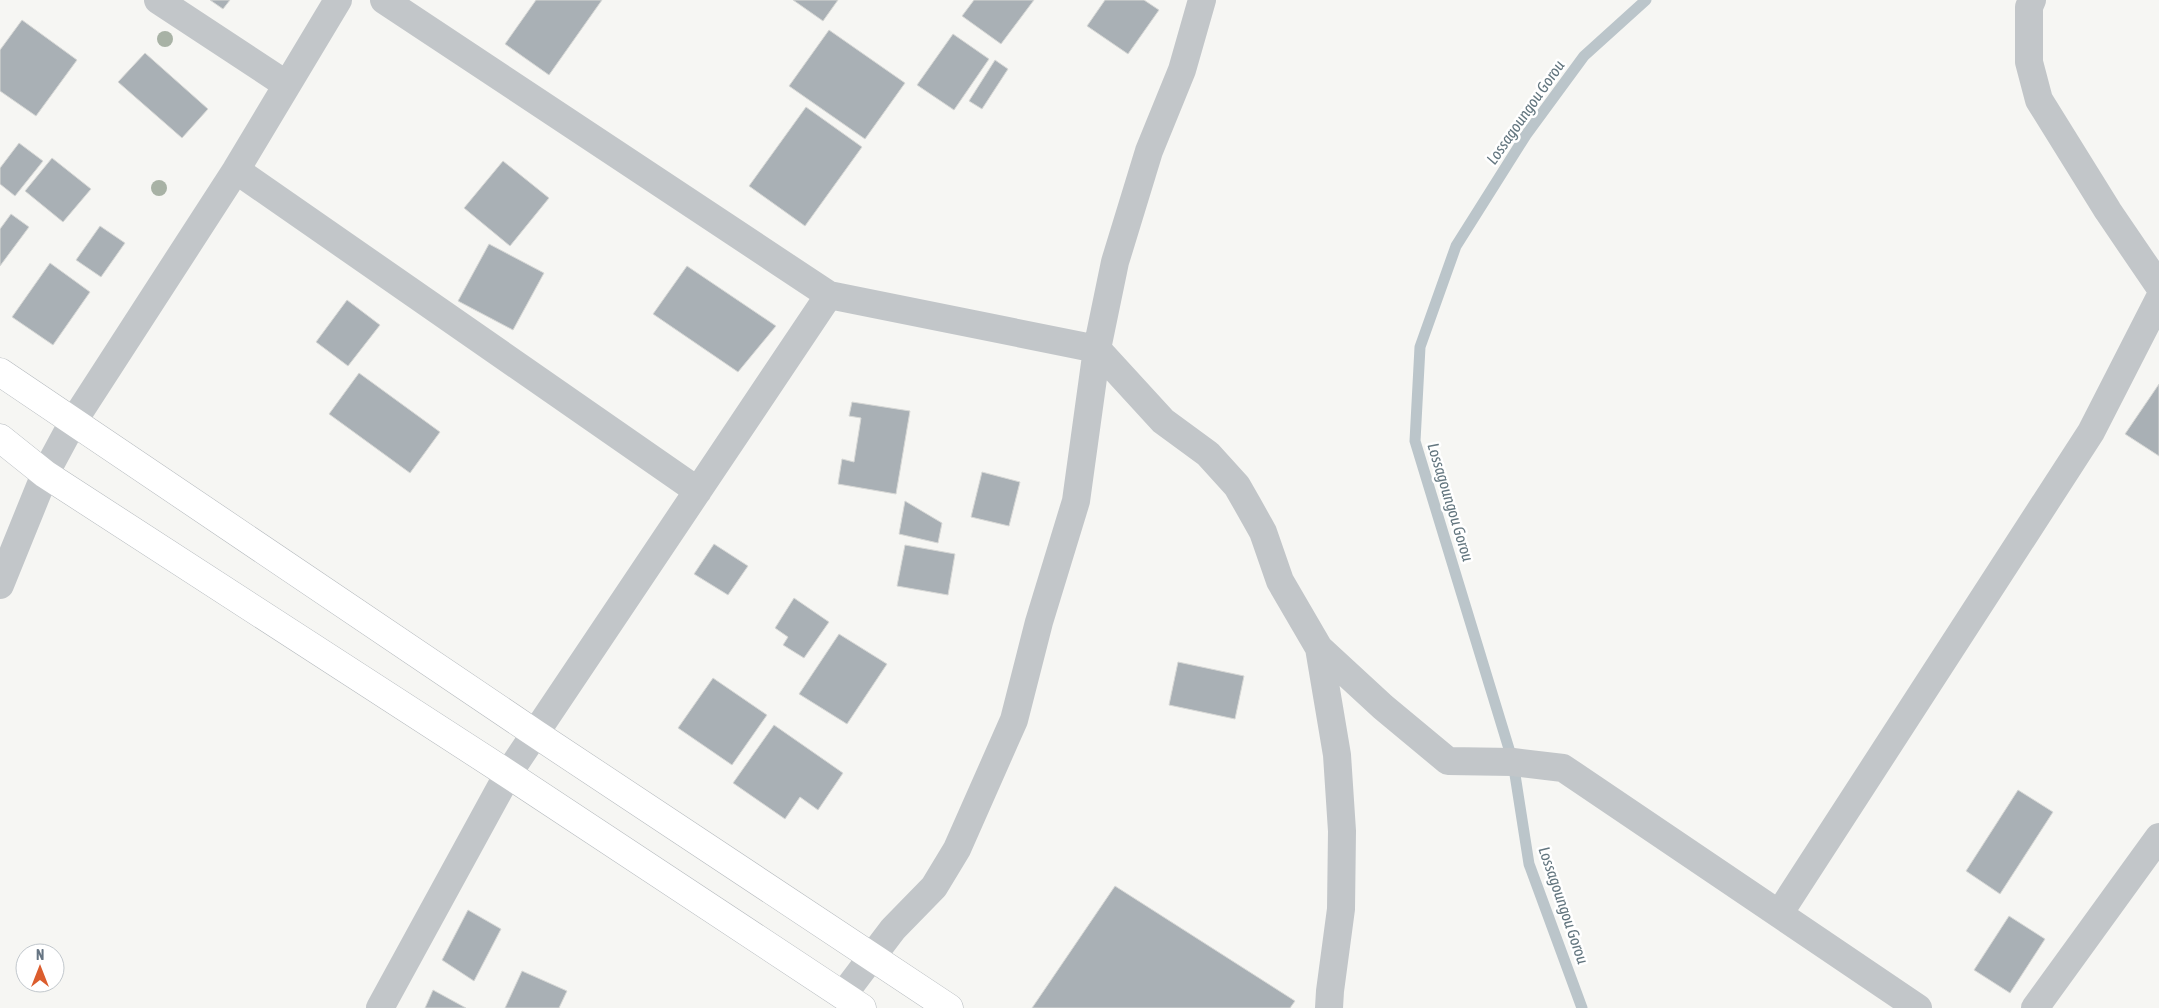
<svg xmlns="http://www.w3.org/2000/svg" width="2159" height="1008" font-family="'Asap Condensed',sans-serif">
<style>
.lines{fill:none;stroke-linecap:round;stroke-linejoin:round}
.stream{stroke:#bbc5ca;stroke-width:11}
.building{fill:#a9b0b5;stroke:#d7d8d6}
.secondary-casing{stroke:#b4b9bd;stroke-width:29}
.street{stroke:#c2c6c9;stroke-width:28}
.secondary{stroke:#fff;stroke-width:28}
.tree{fill:#a8b2a5}
.labels{text-anchor:middle;stroke-width:5;stroke-linejoin:round;paint-order:stroke}
.water-label{font-size:16px;font-style:italic;fill:#63767f;stroke:#fff}
</style>
<rect width="100%" height="100%" fill="#f6f6f3"/>
<g class="lines">
<path class="stream" d="M1582 1008 1529 864 1513 762 1415 441 1420 347 1456 246 1526 135 1584 56 1646 0"/>
</g>
<path class="building" d="M210 0H230L223 9Z
M536 0H602L549 75 505 44Z
M793 0H838L823 21Z
M974 0H1034L1001 44 962 16Z
M1105 0H1144L1159 10 1128 54 1087 26Z
M22 20 77 60 36 116 0 91V50Z
M829 30 905 83 865 139 789 86Z
M953 34 989 59 954 110 917 85Z
M145 53 208 109 182 138 118 82Z
M995 60 1008 69 982 109 969 101Z
M806 107 862 147 805 226 749 186Z
M19 143 43 161 15 196 0 184V168Z
M52 158 91 189 63 222 25 191Z
M503 161 549 198 510 246 464 208Z
M11 214 29 227 0 266V229Z
M100 226 125 243 101 277 76 260Z
M489 244 544 273 513 330 458 301Z
M50 263 90 292 53 345 12 317Z
M687 266 776 326 738 372 653 314Z
M347 300 380 325 348 366 316 342Z
M359 373 440 432 410 473 329 414Z
M2159 384V456L2125 434Z
M852 402 910 411 896 494 838 484 842 459 854 462 861 418 849 416Z
M982 472 1020 482 1009 526 971 517Z
M905 501 942 523 938 543 899 534Z
M714 544 748 566 728 595 694 574Z
M905 545 955 554 948 595 897 586Z
M794 598 829 622 804 658 783 645 788 637 775 628Z
M839 634 887 664 847 724 799 694Z
M1178 662 1244 676 1235 719 1169 705Z
M713 678 767 715 732 765 678 728Z
M774 725 843 773 818 810 800 797 785 819 733 783Z
M2018 790 2053 812 2000 894 1966 871Z
M1115 886 1295 1001 1290 1008H1032Z
M468 910 501 929 474 981 442 960Z
M2009 916 2045 939 2010 993 1974 970Z
M522 971 567 991 559 1008H505Z
M433 990 466 1008H425Z"/>
<g class="lines">
<g class="secondary-casing">
<path id="secondary" d="M0 372 536 734 949 1008
M0 438 45 474 508 774 862 1008"/>
</g>
<path class="street" d="M158 0 287 85
M384 0 829 295 1097 349 1163 421 1208 454 1237 486 1249 507 1263 532 1280 581 1319 648 1337 755 1342 831 1341 909 1330 991 1329 1008
M2032 0 2029 7V62L2039 100 2108 211 2159 286
M236 170 698 491
M0 585 45 474 73 422 236 170 338 0
M1319 648 1383 707 1448 761 1513 762 1563 768 1918 1008
M1779 914 2091 432 2159 299
M843 995 893 929 934 887 957 849 1014 720 1039 622 1076 501 1097 349 1115 262 1149 151 1182 70 1202 0
M380 1008 508 774 829 295
M2035 1008 2159 837"/>
<use href="#secondary" class="secondary"/>
</g>
<g class="tree">
<circle cx="165" cy="39" r="8"/>
<circle cx="159" cy="188" r="8"/>
</g>
<g class="labels">
<g class="water-label">
<text transform="translate(1525 112) rotate(-55)" y="6">Lossagoungou Gorou</text>
<text transform="translate(1451 502) rotate(73)" y="6">Lossagoungou Gorou</text>
<text transform="translate(1564 905) rotate(71)" y="6">Lossagoungou Gorou</text>
</g>
</g>
<g transform="translate(40 968)"><circle r="24" fill="#ffffff" stroke="#c2c8cd"/>
<path d="M0-4L9 19L0 12L-9 19Z" fill="#db5d2e"/>
<text y="-8" font-size="14" font-weight="bold" text-anchor="middle" fill="#667583">N</text>
</g>
</svg>
